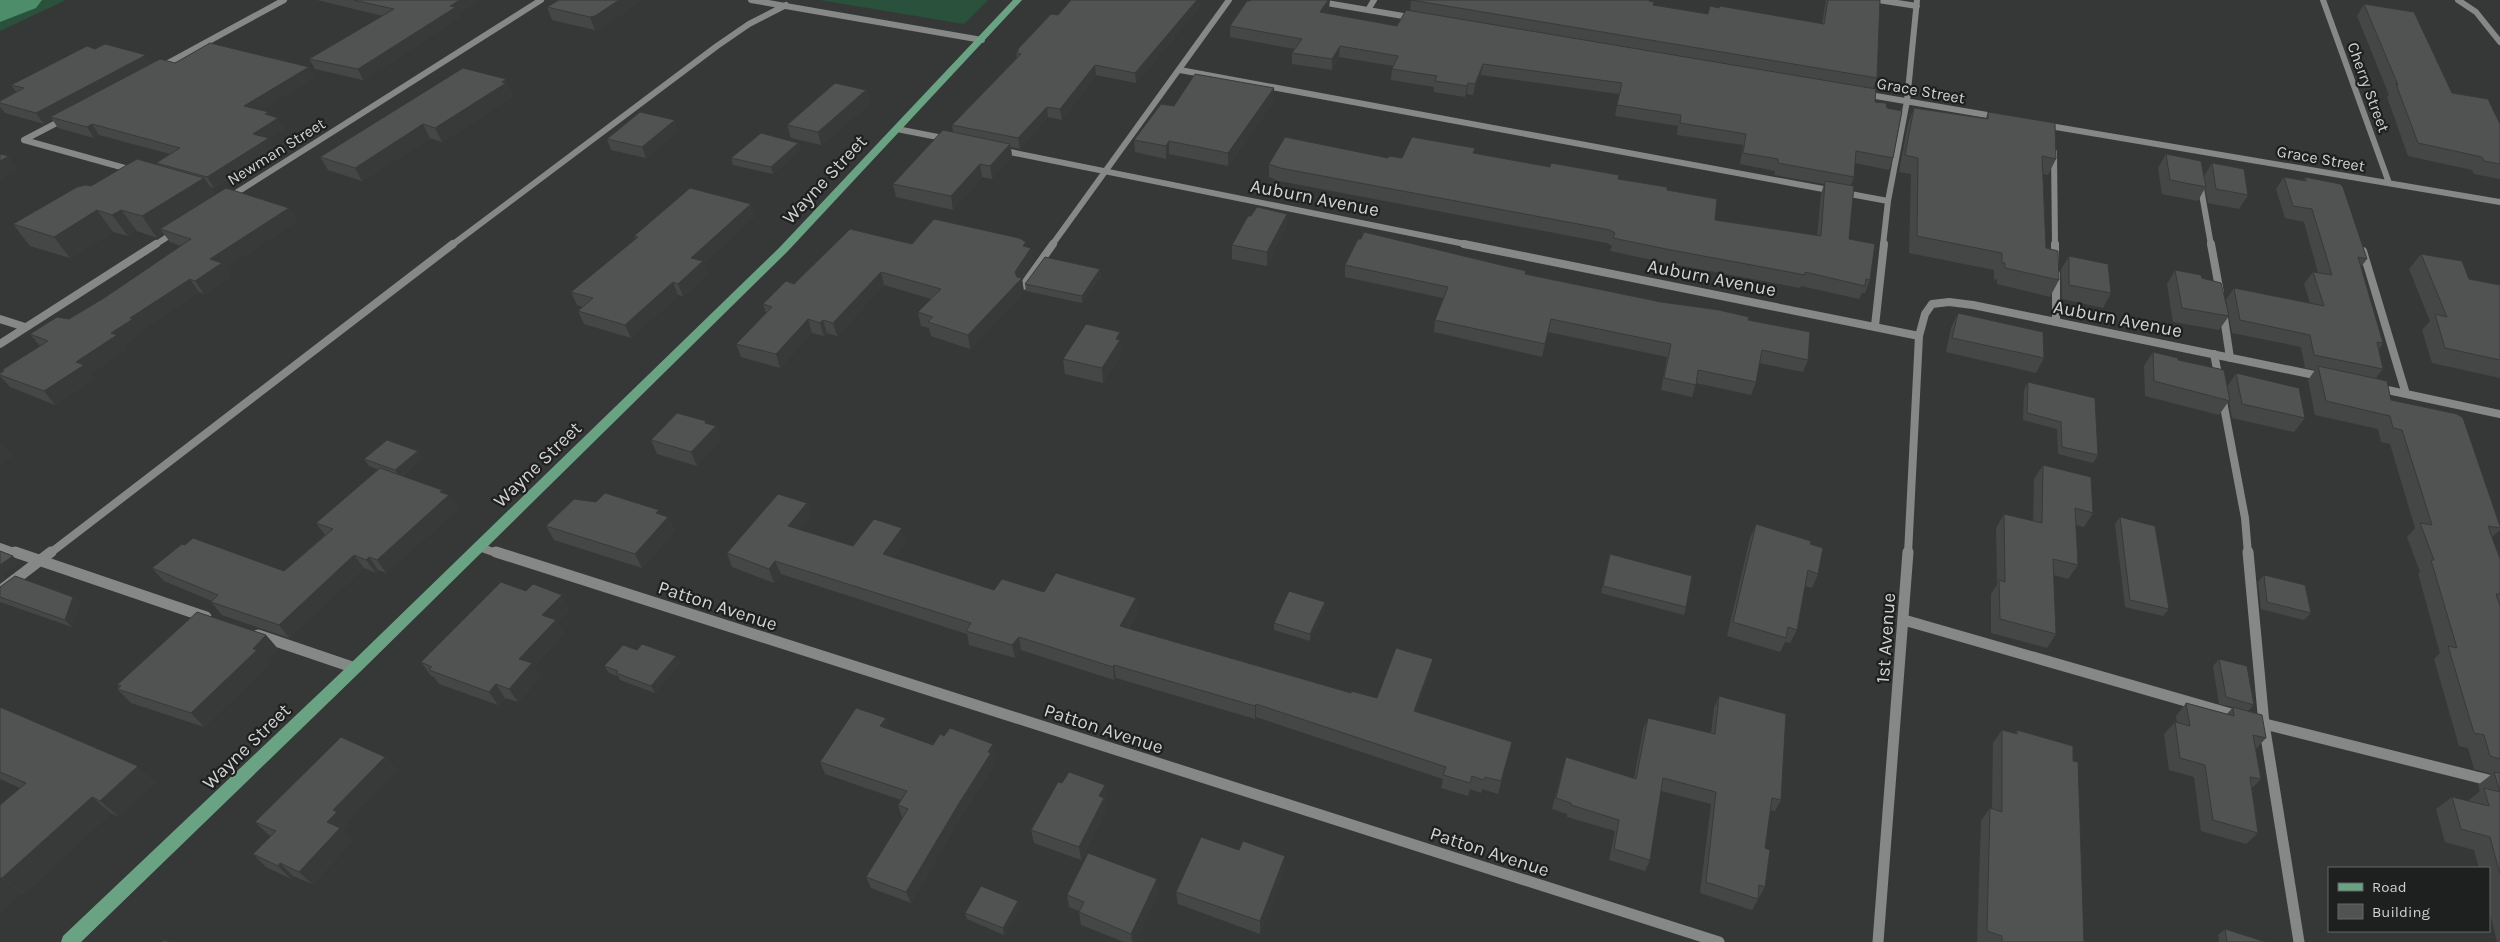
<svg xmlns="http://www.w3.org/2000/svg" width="2500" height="942" font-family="Karla,sans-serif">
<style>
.green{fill:#29513b}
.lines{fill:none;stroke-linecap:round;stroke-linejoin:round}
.river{fill:#4e8d69;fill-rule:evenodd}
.minor-far2{stroke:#858886;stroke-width:6}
.minor-far1{stroke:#858886;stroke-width:8}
.minor{stroke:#858886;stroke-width:11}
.major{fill:#69a384;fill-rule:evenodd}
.wall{fill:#454746}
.shaded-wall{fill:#383a39}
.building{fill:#505351;stroke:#383a39}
.labels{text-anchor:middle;stroke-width:4.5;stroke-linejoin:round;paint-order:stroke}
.far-street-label{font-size:16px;fill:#d0d1d0;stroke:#1e1f1f}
.street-label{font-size:19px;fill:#d0d1d0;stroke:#1e1f1f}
</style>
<rect width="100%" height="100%" fill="#363837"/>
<path class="green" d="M0 0H66L0 31Z
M820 0H988L964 24Z"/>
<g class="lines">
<path class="river" d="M0 0H42L36 8 0 22Z"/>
<path class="minor-far2" d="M751 0 982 40
M1309 0 1415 18
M1878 0 1917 6
M2323 0 2389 183
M2458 0 2476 12 2500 42
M1368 10 1374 0
M161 67 284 0
M1180 70 1888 201
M1864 94 1999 117
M2044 125 2500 202
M897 129 948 139
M24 140 66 118
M24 140 132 170
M1000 150 1470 245
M2054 152 2055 245
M2200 183 2211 245
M228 198 541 0
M155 245 175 232
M452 245 717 46 749 24 786 5
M1052 245 1229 0
M1883 245 1888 201 1907 101 1917 0"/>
<path class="minor-far1" d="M1464 244 1919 336
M2055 244V261
M2211 244 2220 293
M2363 251 2406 394
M2056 274V322
M1023 286 1053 244
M2223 311 2230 358
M0 319 25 327
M1875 326 1884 244
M0 344 156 244
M2214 354 2219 379
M2378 388 2500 414
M2222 396 2245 518 2248 554
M0 547 19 554
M479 547 499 554
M49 554 453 244
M1908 554 1919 336 1925 314 1932 304 1949 302 1973 305 2324 377"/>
<path class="minor" d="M15 552 206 617
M496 552 1719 942
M2248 552 2264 724 2299 942
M0 591 51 552
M1904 620 2238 716
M258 635 355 668
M2253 721 2500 783
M1878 942 1908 552"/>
<path class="major" d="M1013 0H1022L787 252 360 672 81 942H61L63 936 350 664 779 248Z"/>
</g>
<path class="wall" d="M317 0H479L458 13 460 17 363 80 315 69 309 59 383 16Z
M1071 0H1198L1199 8 1136 83 1096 75 1062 120 1048 117 1020 149 1011 147 1012 157 992 179 982 177 953 210 896 197 893 184 953 132 952 125 1017 58 1016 53 1017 52V50L1058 15Z
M1411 0 1649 1 1654 5 1708 14 1822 24 1826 0H1880L1877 78 1873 89 1875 102 1893 158 1889 170 1855 163 1854 177 1851 185 1849 239 1870 280 1865 293H1862L1859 299 1801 286 1800 288 1662 262 1610 251 1612 246 1607 243 1279 181 1269 177V164L1388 158H1402L1475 148 1474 153 1618 179 1667 190 1715 220 1817 236 1821 194 1824 184 1774 175 1775 171 1740 164 1743 145 1677 135 1678 126 1615 116 1619 94 1481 75 1473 95 1467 94 1465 97 1434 92V87L1391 80 1392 69 1393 66 1339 57 1332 70 1292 64V53L1295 49 1230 37V26L1329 9 1326 14 1397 26 1410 11Z
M640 1 600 29 595 30 552 20 547 7Z
M2364 4 2452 93 2500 124V179L2474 174 2472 170 2408 156 2387 97 2389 95 2357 16Z
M151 63H175L309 67 314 78 260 110 271 116 285 129 269 138 276 149 214 188 210 187 216 195 289 208 297 221 225 268 231 276 204 294 199 292 142 330 143 332 124 344 127 349 91 373 95 378 55 405 10 387 0 376V373L3 371 2 370 40 346 30 334 69 319 104 298 181 246 170 242 164 234 157 238 137 231 128 236 113 232 70 258 30 246 13 224 91 186 157 165 156 163 170 154 99 135 94 138 58 128 52 119 44 124 5 113 0 107V101L16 92 11 85Z
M1274 88V101L1228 166 1169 154 1166 159 1135 152 1134 140Z
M866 90 870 104 821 145 791 138 787 125Z
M512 92 511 93 512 97 442 142 430 138 362 181 328 170 320 157Z
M1914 108 1986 118 1988 112 2056 159 2048 175 2043 174 2046 248 2059 280 2050 297 1997 284V280L1994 279V270L1909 253 1911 174 1899 172 1908 124Z
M678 131 646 158 611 150 607 139Z
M798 143 800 150 773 174 733 165 731 158Z
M2166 154 2204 176 2212 163 2248 195 2239 209 2208 203 2205 188 2198 201 2162 194 2158 168Z
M2284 177 2303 180 2305 177 2367 259 2361 267 2383 343 2379 349 2383 369 2376 378 2391 400 2500 526V530L2492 537 2500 559V942H2497L2489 909V868H2479L2474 850 2445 842 2436 809 2452 797 2468 801 2480 791 2478 785 2492 774 2474 769 2468 748 2459 746 2434 659 2440 653 2418 573 2420 572 2407 537 2415 528 2390 444 2381 442 2378 429 2315 415 2308 380 2315 370 2305 368 2301 347 2232 333 2226 300 2234 288 2310 303 2304 284 2313 272 2318 273 2304 222 2285 218 2276 189Z
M1287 214 1286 227 1267 266 1232 259V245L1251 216Z
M755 216 704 263 708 274 683 296 678 295 631 338 584 324 578 311 583 307 577 305 571 292 636 239 634 236Z
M912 244 1027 247 1031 248 1033 261 1022 279 1024 292 970 349 931 336 929 328 921 326 918 312 931 299 884 285 837 336 827 333 824 336 812 333 780 368 741 357 736 344 766 313 763 304 794 284Z
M2421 254 2469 279 2500 285V378L2432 363 2422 330 2430 321 2409 269Z
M2069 256 2111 293 2103 308 2062 299 2061 270Z
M1345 265 1525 274 1748 320 1808 360 1803 372 1759 363 1756 382 1751 395 1696 383 1692 397 1661 390 1667 357 1548 332 1542 357 1434 332 1435 320 1443 298 1345 277Z
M2175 270 2202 278 2229 316 2219 330 2173 322 2167 284Z
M1101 276 1082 303 1026 291 1025 284Z
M1958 313 2044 358 2036 373 1946 352 1951 328Z
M1121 346 1120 348 1121 354 1103 383 1065 374 1063 359Z
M2153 352 2178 360 2227 387 2236 373 2305 418 2294 432 2232 418 2229 401 2219 415 2145 396 2144 366Z
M2028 382 2098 455 2093 463 2058 454 2057 429 2023 420 2024 390Z
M707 424 716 426 721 440 697 466 657 454 651 440Z
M422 458 402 476 442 490 458 509 386 573 378 570 376 573 364 568 289 638 222 615 211 602 212 601 164 581 152 568 284 571 325 535 316 523 379 470 369 466 364 459Z
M2043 465 2093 513 2084 527 2076 525 2078 565 2068 579 2053 575 2056 634 2047 648 1991 633V594L1997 585 1996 528 2004 514 2033 521 2034 479Z
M807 503 811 517 800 530 853 546 906 542 894 558 994 590 1044 592 1136 598 1138 611 1128 629 1351 693 1377 698 1430 672 1416 712 1512 742 1498 794 1482 789 1481 793 1470 789 1468 796 1441 788 1443 779 1256 717 1255 719 1116 678 1114 680 1021 650 1015 658 969 645 967 634 781 574 774 583 732 567 727 553Z
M661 515 668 517 675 531 642 568 554 540 546 526Z
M2120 517 2169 609 2163 616 2125 607 2115 524Z
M1756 524 1810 544 1818 574 1812 588 1805 586 1797 630 1790 643 1785 642 1780 652 1727 636 1750 538Z
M1610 554 1686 607 1684 615 1601 593Z
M2264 575 2311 613 2304 620 2261 609 2258 582Z
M0 587 73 597 80 604 72 627 0 602Z
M1325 602 1324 609 1310 641 1274 630V623Z
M570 609 557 622 564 634 534 666 541 677 518 702 505 698 498 705 439 684 434 677 431 676 421 662Z
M266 635 278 649 266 661 269 664 204 727 131 703 117 689 119 687 117 685Z
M676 656 680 663 655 693 620 680 618 676 609 673 604 666Z
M2219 659 2254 705 2248 711 2266 738 2255 750 2261 779 2252 788 2258 833 2246 844 2201 831 2194 777 2169 770 2164 734 2175 722 2177 723 2176 716 2186 703 2227 714 2233 707 2219 704 2213 666Z
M1719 696 1781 800 1775 811 1770 810 1765 848V887L1752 910 1700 893 1711 804 1661 791 1650 860 1645 871 1609 860 1615 831 1567 817V814L1552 809 1566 757 1634 778 1643 730 1648 718 1711 733 1714 708Z
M0 707 155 782 119 817 111 813 24 894 22 893 0 913V805L20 788 0 779Z
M886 718 890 730 933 745 944 736 996 756 993 761 994 765 961 816 911 903 871 888 866 877 903 817H902L898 805 901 800 825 774 820 762Z
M2002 730 2015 734 2017 730 2084 942H1977L1981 821 1990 808 1992 809 1993 743Z
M385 757 397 770 347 822 349 825 343 831 353 841 312 884 293 876 291 879 266 867 253 854 271 836 269 835 255 822Z
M1062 783 1105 785 1107 798 1105 803 1106 811 1081 860 1034 843 1031 830Z
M1239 850 1285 856V869L1260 934 1178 904 1176 892Z
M1159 892 1135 942H1124L1081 925 1079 912V911L1069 907 1067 895Z
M1018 901 1020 907 1004 935 967 919 965 913Z
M2225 929 2266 942H2219L2218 935Z"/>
<path class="shaded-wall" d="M460 0H479L458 13 460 17 363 80 358 69Z
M619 0H640V1L600 29 595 30 590 17Z
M1197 0H1198L1199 8 1136 83 1135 73Z
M1328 0H1330L1329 9 1320 23V12Z
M1340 46 1339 57 1332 70V59Z
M146 55 152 65 50 117 52 119 44 124 36 113Z
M1483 64 1481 75 1473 95 1475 84Z
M1095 65 1096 75 1062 120 1060 109Z
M309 67 314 78 250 116 244 106Z
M506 79 512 92 511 93 512 97 442 142 435 128Z
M1468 83 1467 94 1465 97 1467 86Z
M1274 88V101L1228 166V153Z
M866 90 870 104 821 145 818 132Z
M1047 107 1048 117 1020 149 1018 138Z
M269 112 274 121 278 118 285 129 259 145 253 134 265 114Z
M675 120 678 131 646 158 642 147Z
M92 124 99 135 94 138 87 127Z
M423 124 430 138 362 181 355 168Z
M269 138 276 149 214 188 207 177Z
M1169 141V154L1166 159V146Z
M798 143 800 150 773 174 771 167Z
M1010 144 1012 157 992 179 990 166Z
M9 156 19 170 0 180V161Z
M980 164 982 177 953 210 951 196Z
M204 178 219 199 160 229 164 234 157 238 142 216Z
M751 204 755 216 704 263 708 274 683 296 678 284 691 258Z
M289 208 297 221 225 268 231 276 204 294 195 281 210 259Z
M97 210 113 232 70 258 54 237Z
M121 210 137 231 128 236 112 215Z
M1287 214 1286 227 1267 266V252Z
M1026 242 1028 253 1031 248 1033 261 1022 279 1024 292 970 349 968 335 1015 272 1023 246Z
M1100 269 1101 276 1082 303V296Z
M881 272 884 285 837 336 833 323Z
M190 279 199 292 142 330 143 332 124 344 127 349 91 373 95 378 55 405 44 391 76 362 130 318Z
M673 282 678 295 631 338 625 325Z
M808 319 812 333 780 368 776 354Z
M823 320 827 333 824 336 820 323Z
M1120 332 1121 354 1103 383 1102 368Z
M706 421 710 431 716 426 721 440 697 466 691 452Z
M0 442H1L14 456 0 466Z
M418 451 422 458 400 477 395 470Z
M442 490 447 498 449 495 458 509 386 573 377 560Z
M807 503 811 517 792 540 788 526Z
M659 510 664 521 668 517 675 531 642 568 635 554 656 513Z
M902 528 906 542 887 568 883 554Z
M354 555 364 568 289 638 279 625Z
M13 556 20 563 4 575 6 577 0 582V565Z
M369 557 378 570 376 573 366 560Z
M775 561 781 574 774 583 769 569Z
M562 595 570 609 557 622 564 634 534 666 541 677 518 702 509 689 519 659 542 615Z
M73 597 80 604 72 627 65 620Z
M1136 598 1138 611 1121 640 1120 626Z
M1325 602 1324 609 1310 641V634Z
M266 635 278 649 266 661 269 664 204 727 191 713Z
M1019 637 1021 650 1015 658 1012 645Z
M676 656 680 663 655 693 651 686Z
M1433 659 1430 672 1412 724 1414 711Z
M1114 665 1116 678 1114 680 1113 667Z
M496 684 505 698 498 705 489 692Z
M1256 704V717L1255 719V706Z
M886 718 890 730 880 726Z
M993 744 996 756 993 761 994 765 961 816 911 903 906 892Z
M385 757 397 770 347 822 349 825 343 831 353 841 312 884 299 872 333 810Z
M138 766 155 782 119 817 100 801Z
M1105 785 1107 798 1105 803 1106 811 1081 860 1079 847 1099 796Z
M92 797 111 813 24 894 2 878Z
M1285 856V869L1260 934V921Z
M280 863 293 876 291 879 278 866Z
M0 877 22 893 0 913Z
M1157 879 1159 892 1135 942H1132L1131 934Z
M1018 901 1020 907 1004 935 1003 928Z"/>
<path class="building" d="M353 0H460L450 6 456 7 358 69 309 59 394 9Z
M559 0H619L595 16 590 17 547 7Z
M1071 0H1197L1135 73 1095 65 1060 109 1047 107 1018 138 952 125 1021 54 1016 53 1019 50H1017L1051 14 1058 15Z
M1251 0H1328L1320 12 1397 26 1406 10 1876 89 1875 102 1886 103 1887 108 1902 111 1893 158 1856 151 1854 177 1778 163V159L1743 153 1746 134 1680 123 1681 115 1617 105 1622 83 1483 64 1475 84 1468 83 1467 86 1435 81 1437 76 1392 69 1398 56 1340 46 1332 59 1292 53 1302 39 1230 26 1247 1H1250Z
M1411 0H1649V1L1654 2 1653 5 1708 14 1710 6 1719 8 1720 6 1824 24 1828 0H1880L1877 78Z
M2364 4 2414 12 2452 93 2488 99 2500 124V164L2484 161 2482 157 2418 143 2396 84 2398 85Z
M210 43 309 67 244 106 269 112 265 114 278 118 253 134 269 138 207 177 156 163 180 148 92 124 87 127 50 117 160 59 175 63Z
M105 44 146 55 36 113 0 103V101L24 88 11 85 87 46 95 49Z
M463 68 506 79 502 82 506 83 435 128 423 124 355 168 320 157Z
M1195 74 1274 88 1228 153 1169 141 1166 146 1134 140 1161 104 1174 106Z
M835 83 866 90 818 132 787 125Z
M1914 108 1988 119V112L2055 123 2056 159 2042 156 2046 248 2058 251 2059 280 2005 268V263H2002V253L1917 236 1918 158 1905 155Z
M640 112 675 120 642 147 607 139Z
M943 130 1010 144 990 166 980 164 951 196 893 184Z
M761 133 798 143 771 167 731 158Z
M1285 137 1388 158 1389 156 1402 158 1412 137 1475 148 1473 153 1550 167 1551 163 1619 175 1618 179 1667 187V190L1717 199 1715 220 1821 236 1825 181 1854 186 1849 239 1875 244 1870 280 1866 279 1865 286 1805 272V275L1666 249 1613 238 1615 233 1610 230 1280 168 1269 164Z
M0 154 9 156 0 161Z
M2166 154 2201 161 2206 187 2170 180Z
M137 159 204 178 142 216 121 210 112 215 97 210 54 237 13 224 77 187 86 185 91 186Z
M2212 163 2244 169 2248 195 2216 189Z
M2284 177 2306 181 2305 177 2340 184 2343 187 2367 259 2358 257 2383 343 2377 342 2383 369 2314 355 2310 335 2240 320 2234 288 2324 306 2313 272 2332 275 2312 209 2293 206Z
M226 188 289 208 210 259 222 263 195 281 190 279 130 318 133 319 111 333 117 335 76 362 84 365 44 391 0 375V373L4 371 2 370 48 341 30 334 57 317 69 319 104 298 191 239 160 229Z
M690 188 751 204 691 258 703 261 678 284 673 282 625 325 578 311 593 298 571 292 638 237 634 236Z
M1257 207 1287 214 1267 252 1232 245 1248 216H1251Z
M934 219 1019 238 1026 242 1023 246 1031 248 1015 272 1017 277 1022 278 968 335 928 322 933 317 918 312 941 289 881 272 833 323 823 320 820 323 808 319 776 354 736 344 772 307 763 304 786 281 794 284 850 229 912 244Z
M1364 232 1526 271 1525 274 1661 302 1719 310 1749 317 1748 320 1810 332 1808 360 1762 350 1756 382 1698 370 1696 385 1664 378 1671 344 1551 319 1545 344 1435 320 1448 287 1345 265 1358 239H1361Z
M2421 254 2462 261 2469 279 2500 285V360L2445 348 2435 314 2447 317Z
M2069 256 2108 264 2111 293 2069 285Z
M1045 257 1100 269 1082 296 1025 284Z
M2175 270 2201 275 2202 278 2221 283 2229 316 2182 308Z
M1958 313 2043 332 2044 358 1952 338Z
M1086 324 1120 332 1116 339 1120 340 1102 368 1063 359Z
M2153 352 2178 358V360L2224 370 2230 401 2154 381Z
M2318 366 2387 381 2391 400 2457 414 2463 418 2500 526V528L2488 526 2500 559V594H2496L2500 606V759L2490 756 2484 735 2474 733 2448 646 2457 648 2431 560H2434L2420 523 2432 525 2402 430 2393 428 2390 416 2326 401Z
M2236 373 2299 388 2305 418 2242 404Z
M2028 382 2095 398 2098 455 2062 447 2061 422 2027 413Z
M677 413 706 421 705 423 716 426 691 452 651 440Z
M387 440 418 451 395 470 364 459Z
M2043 465 2091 477 2093 513 2075 508 2078 565 2053 559 2056 634 2000 619 1999 580 2005 582 2004 514 2042 523Z
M380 468 442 490 440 492 449 495 377 560 369 557 366 560 354 555 279 625 211 602 218 595 152 568 182 544 185 545 193 538 284 571 333 529 316 523Z
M605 493 659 510 656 513 668 517 635 554 546 526 574 499 596 502Z
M778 494 807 503 788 526 853 546 874 519 902 528 883 554 994 590 1002 579 1044 592 1056 573 1136 598 1120 626 1351 693V691L1377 698 1396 648 1433 659 1414 711 1512 742 1501 781 1485 777 1484 780 1472 776 1470 783 1443 775 1446 767 1256 704 1255 706 1114 665 1113 667 1019 637 1012 645 966 631 971 623 775 561 769 569 727 553Z
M2120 517 2155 526 2169 609 2130 600Z
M1756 524 1811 541 1810 544 1823 548 1818 574 1808 570 1797 630 1788 627 1786 638 1733 622Z
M0 551 13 556 0 565Z
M1610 554 1692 576 1686 607 1603 586Z
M2264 575 2305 585 2311 613 2267 602Z
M15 576 73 597 65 620 0 597V587Z
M501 582 526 591 533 584 562 595 542 615 556 620 519 659 532 663 509 689 496 684 489 692 429 670 432 667 421 662Z
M1289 591 1325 602 1310 634 1274 623Z
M197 612 266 635 253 649 257 650 191 713 117 689 121 686 117 685Z
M642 644 676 656 651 686 616 673 618 671 604 666 623 645 637 650Z
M2219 659 2247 666 2254 705 2226 697Z
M1719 696 1786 714 1781 800 1772 798 1765 848 1770 850 1765 887 1759 885 1758 899 1706 882 1716 792 1663 778 1650 860 1614 849 1619 820 1571 805V803L1556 798 1566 757 1636 779 1648 718 1715 734Z
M2186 703 2234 716 2233 707 2262 715 2266 738 2253 735 2261 779 2250 777 2258 833 2213 820 2205 765 2180 758 2175 722 2190 726Z
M0 707 138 766 100 801 92 797 2 878H0V805L26 783 0 772Z
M856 708 886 718 880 726 933 745 940 734 944 736 950 728 993 744 988 752 991 753 958 805 906 892 866 877 908 809 898 805 907 791 820 762Z
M2002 730 2017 734V730L2073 746V761L2078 762 2084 942H2002V936L1987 931 1990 808 2002 812Z
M341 737 385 757 333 810 337 812 327 822 340 828 299 872 280 863 278 866 253 854 276 831 255 822Z
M1069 772 1105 785 1099 796 1104 798 1079 847 1031 830 1058 782 1062 783Z
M2494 772 2500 773V792Z
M2484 788 2500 792V874L2490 837 2461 829 2452 797 2489 806Z
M1201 837 1239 850 1243 841 1285 856 1260 921 1176 892Z
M1088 853 1157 879 1131 934 1079 912 1084 902 1067 895Z
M981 886 1018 901 1003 928 965 913Z
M2225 929 2266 942H2227Z
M164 940 170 942H162Z"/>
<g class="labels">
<g class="far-street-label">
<text transform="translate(2369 87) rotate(70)" y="6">Cherry Street</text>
<text transform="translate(1921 90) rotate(10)" y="6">Grace Street</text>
<text transform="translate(276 151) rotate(-32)" y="6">Newman Street</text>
<text transform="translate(2321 158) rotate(10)" y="6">Grace Street</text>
</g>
<g class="street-label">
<text transform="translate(824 179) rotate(-47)" y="7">Wayne Street</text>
<text transform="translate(1315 197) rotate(11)" y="7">Auburn Avenue</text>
<text transform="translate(1712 277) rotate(11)" y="7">Auburn Avenue</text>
<text transform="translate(2118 318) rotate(11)" y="7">Auburn Avenue</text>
<text transform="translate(537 464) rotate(-44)" y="7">Wayne Street</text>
<text transform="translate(718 605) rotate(18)" y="7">Patton Avenue</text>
<text transform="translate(1885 638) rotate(-86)" y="7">1st Avenue</text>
<text transform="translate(1104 728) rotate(18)" y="7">Patton Avenue</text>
<text transform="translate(246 746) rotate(-44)" y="7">Wayne Street</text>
<text transform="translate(1490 851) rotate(18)" y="7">Patton Avenue</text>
</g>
</g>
<rect x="2328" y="867" width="162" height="65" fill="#1e1f1f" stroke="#656666"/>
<rect x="2338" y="883" width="25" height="8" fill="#69a384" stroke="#656666"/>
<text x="2372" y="892" font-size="15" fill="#d0d1d0">Road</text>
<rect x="2338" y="904" width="25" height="15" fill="#505351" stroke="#656666"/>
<text x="2372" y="917" font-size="15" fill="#d0d1d0">Building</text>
</svg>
